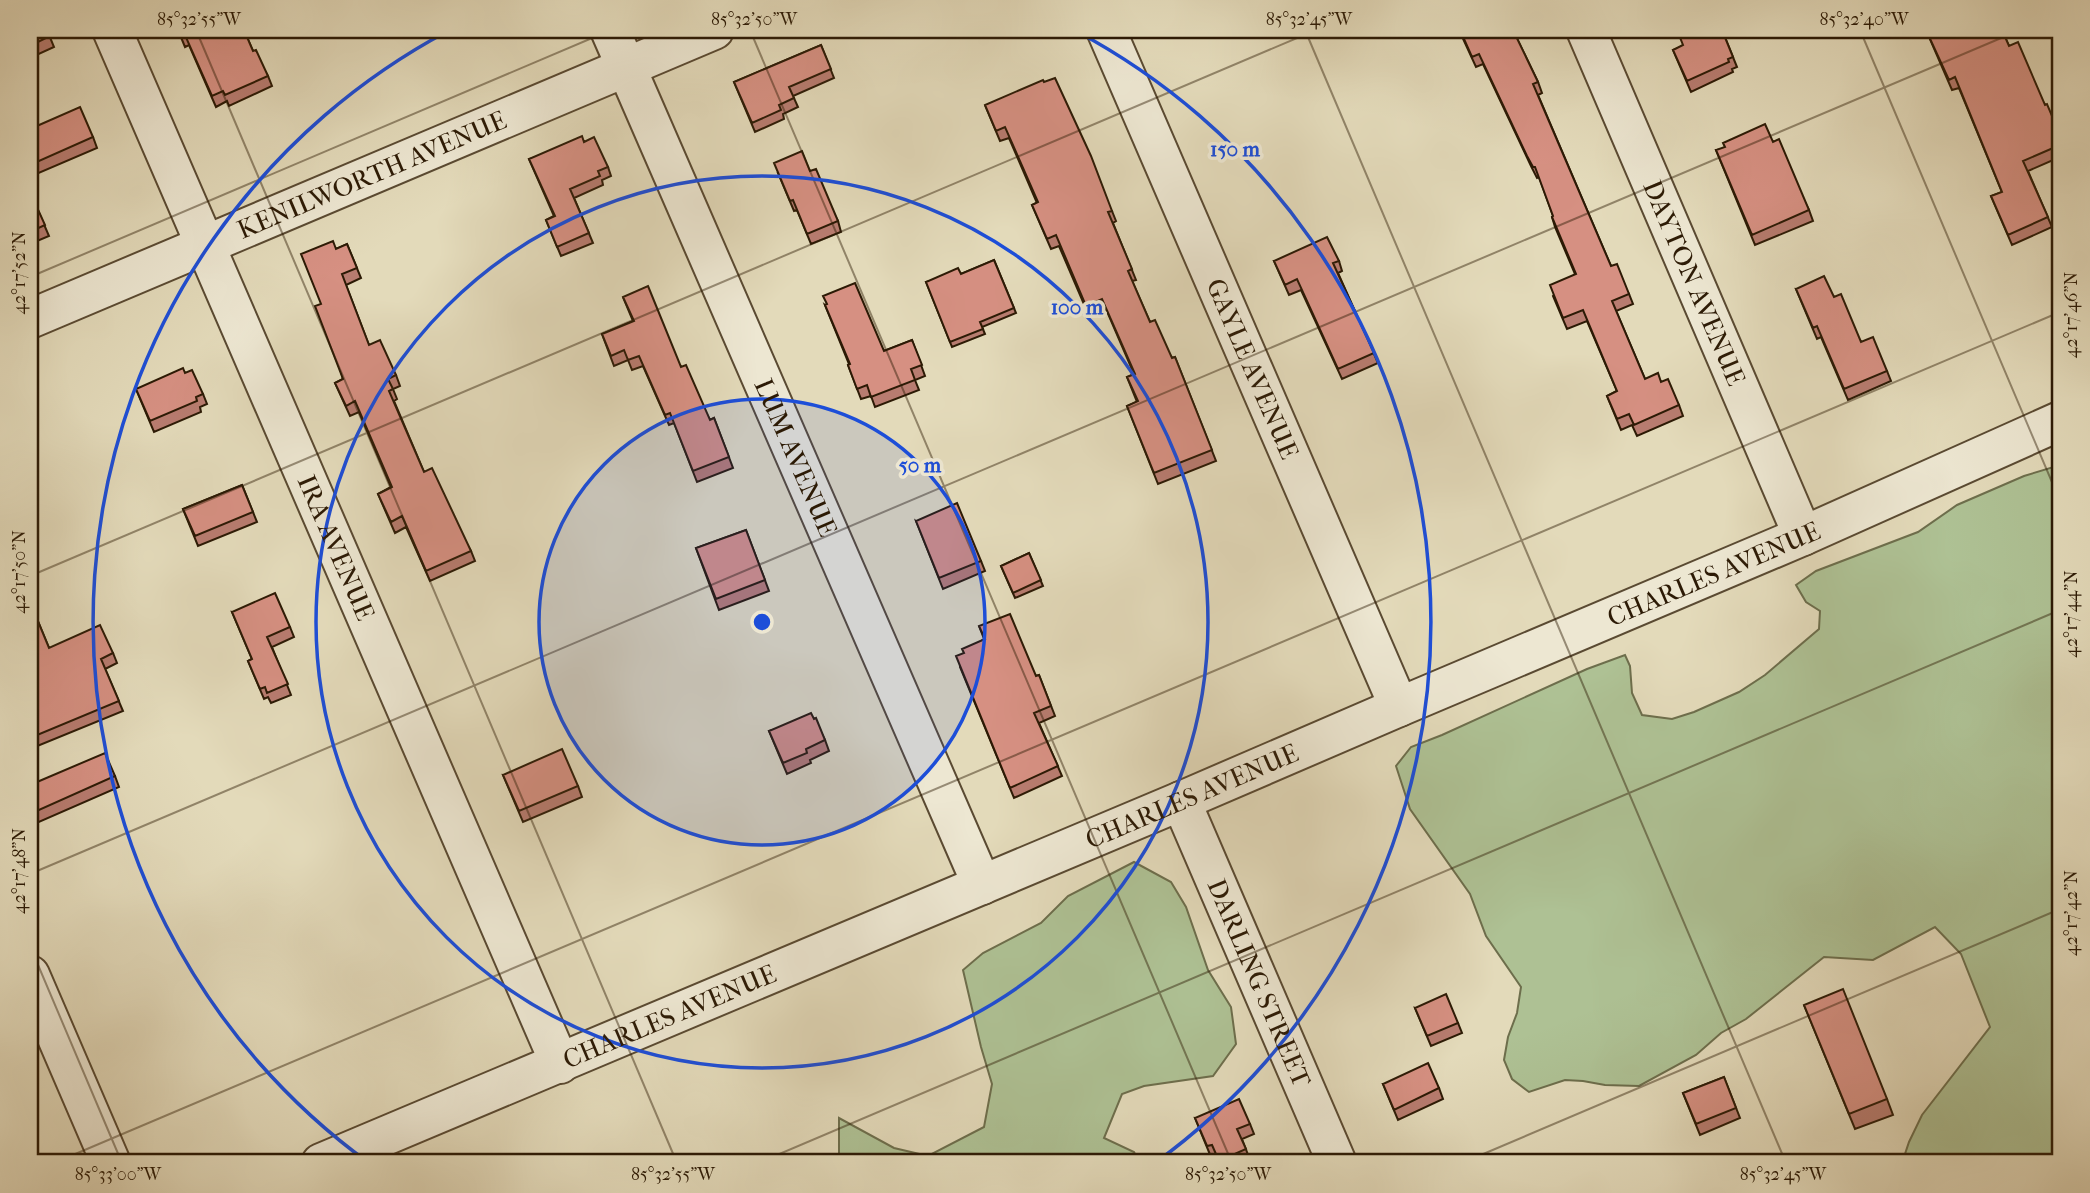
<svg xmlns="http://www.w3.org/2000/svg" width="2090" height="1193" font-family="'IM FELL French Canon',serif">
<style>
.green{fill:#aec194;stroke:#6d6e4c;stroke-width:2}
.lines{fill:none;stroke-linecap:round;stroke-linejoin:round}
.minor-casing{stroke:#5a4a32;stroke-width:42}
.minor{stroke:#ede7d2;stroke-width:38}
.wall{fill:#b87c70;stroke:#2c1a05;stroke-width:2}
.building{fill:#d69082;stroke:#2c1a05;stroke-width:2}
.ticks{fill:none;stroke:#2c1a05;stroke-width:2;stroke-opacity:0.45}
.ring{fill:none;stroke:#1d4ed8;stroke-width:3.5}
.labels{text-anchor:middle;stroke-width:7;stroke-linejoin:round;paint-order:stroke}
.street-label{font-size:26px;fill:#2c1a05;stroke:#ede7d2}
.centre{fill:#1d4ed8;stroke:#ede7d2;stroke-width:3.5}
.ring-label{font-size:21px;text-anchor:middle;font-weight:bold;fill:#1d4ed8;stroke:#ede7d2;stroke-width:7;stroke-linejoin:round;paint-order:stroke}
.neatline{fill:none;stroke:#2c1a05;stroke-width:2.5}
.ticks-label{font-size:18px;text-anchor:middle;fill:#2c1a05}
</style>
<rect width="100%" height="100%" fill="#e3daba"/>
<filter id="stains"><feTurbulence type="fractalNoise" baseFrequency=".00286" numOctaves="4"/><feColorMatrix values="0 0 0 0 .2 0 0 0 0 .09 0 0 0 0 .02 0 0 0 .5 -.17"/></filter>
<radialGradient id="worn" r=".72"><stop offset=".6" stop-color="#630" stop-opacity="0"/><stop offset="1" stop-color="#630" stop-opacity=".3"/></radialGradient>
<path class="green" d="M2060 465V1163H1902L1909 1142 1922 1115 1990 1027 1961 954 1935 927 1873 960 1824 957 1746 1019 1721 1033 1696 1055 1639 1086 1605 1085 1583 1081 1565 1080 1529 1092 1512 1079 1504 1060 1508 1037 1517 1013 1521 987 1486 936 1470 894 1410 809 1396 766 1411 747 1442 735 1587 669 1625 655 1630 666 1632 693 1642 715 1672 719 1694 712 1739 692 1765 675 1819 629 1820 611 1806 602 1796 585 1816 571 1918 532 1957 505 2024 476Z
M1134 862 1171 882 1186 907 1208 970 1231 1007 1236 1044 1213 1076 1144 1086 1122 1094 1104 1138 1134 1152 1140 1163H839V1118L894 1148 928 1156 984 1127 992 1084 981 1047 963 970 983 953 1041 923 1068 896Z"/>
<g class="lines">
<g class="minor-casing">
<g id="minor">
<path id="s1" d="M112 30 560 1064"/>
<path id="s2" d="M610 30 982 885"/>
<path id="s3" d="M1106 30 1399 707"/>
<path id="s4" d="M1586 30 1803 536"/>
<path id="s5" d="M30 319 714 30"/>
<path id="s6" d="M1181 801 1337 1163"/>
<path d="M30 975 111 1163"/>
<path id="s7" d="M321 1163 1181 801 1399 707 1803 536 2060 421"/>
</g>
</g>
<use href="#minor" class="minor"/>
</g>
<path class="wall" d="M30 30H47L54 47 30 58Z
M178 30H244L253 51 268 76 272 86 229 106 227 101 216 107 189 45 185 47Z
M1459 30H1513L1538 82 1542 93 1538 95 1611 266 1629 294 1633 304 1616 311 1645 379 1661 382 1679 405 1683 416 1637 436 1632 425 1621 430 1607 396 1617 391 1587 321 1567 329 1553 296 1575 274 1555 227 1552 217 1553 216 1539 177 1537 178 1531 166 1483 64 1476 67Z
M1722 30 1737 67 1732 69 1733 72 1691 92 1673 50Z
M1926 30H2002L2009 46 2045 105 2060 135V157L2028 171 2052 227 2012 245 1991 196 2002 192 1959 88 1952 90Z
M821 45 834 78 793 96 798 107 783 114 784 119 755 132 734 82Z
M985 105 1112 211 1116 221 1113 223 1136 280 1132 281 1150 322 1172 358 1175 357 1216 461 1158 484 1127 406 1137 402 1127 377 1134 374 1106 309 1089 316 1059 246 1051 249 1032 205 1037 203 1009 138 1000 141Z
M30 129 93 137 97 148 34 175 30 165Z
M584 142 608 167 611 176 602 180 603 185 574 198 593 243 561 256 546 220 554 216 529 159Z
M1773 142 1809 210 1813 221 1755 245 1716 150Z
M810 171 838 221 841 232 811 244 797 210 794 211 778 173Z
M30 192 49 236 30 244Z
M347 244 361 278 346 285 369 345 396 375 400 386 393 389 397 399 394 401 424 472 471 551 475 561 430 581 406 527 395 533 378 494 391 487 359 412 350 416 335 383 343 379 321 304 336 249Z
M994 260 1016 313 982 327 985 334 952 347 926 282 961 274Z
M1274 261H1339L1342 271 1338 273 1378 363 1342 379 1301 290 1289 295Z
M1796 289 1834 297 1861 342 1887 371 1891 381 1848 400 1821 337 1817 339Z
M623 297 681 367 710 420 714 418 733 468 697 482 674 423 669 425 643 366 632 370 628 360 614 366 602 334 633 321Z
M825 305 884 351 912 340 925 376 915 380 919 390 875 407 871 396 861 399 848 365 849 364Z
M185 373 203 394 207 404 200 407 201 412 154 432 136 389Z
M30 406 37 424 30 427Z
M242 485 257 522 198 546 183 509Z
M916 521 981 561 985 571 943 589Z
M746 530 769 591 719 610 696 548Z
M1029 553 1043 586 1015 598 1001 566Z
M30 602 49 648 113 653 117 663 105 669 123 711 30 749Z
M232 612 290 627 294 637 272 647 291 695 271 703 268 697 264 699 248 661 252 659Z
M979 626 1036 676 1039 675 1055 716 1039 723 1062 776 1014 798 960 667 964 653 984 639Z
M814 719 825 740 829 751 810 760 811 763 787 774 769 731Z
M503 775 578 786 582 797 523 822Z
M115 776 119 787 32 825 30 820V785Z
M1804 1005 1887 1099 1893 1115 1855 1129Z
M1415 1008 1458 1023 1462 1033 1431 1046Z
M1724 1077 1740 1118 1700 1135 1683 1093Z
M1383 1084 1439 1088 1443 1099 1398 1120Z
M1195 1118 1250 1124 1254 1134 1242 1139 1250 1160 1242 1163H1219L1215 1155 1211 1157Z"/>
<path class="building" d="M30 30H47L50 36 30 46Z
M178 30H244L253 51 256 50 268 76 225 95 223 91 212 96 185 35 181 37Z
M1460 30H1513L1538 82 1533 84 1611 266 1617 264 1629 294 1612 301 1645 379 1658 373 1661 382 1668 379 1679 405 1634 425 1629 414 1617 419 1607 396 1617 391 1583 310 1563 318 1550 285 1576 274 1552 217 1553 216 1535 167H1533L1527 156 1479 54 1472 57Z
M1677 30H1722L1733 57 1728 59 1729 62 1687 81 1673 50 1683 45Z
M1926 30H2002L2009 46 2018 42 2045 105 2047 104 2060 135V145L2023 161 2048 217 2008 235 1991 196 2002 192 1955 77 1949 80Z
M821 45 831 69 789 87 794 98 779 105 781 110 752 123 734 82Z
M1055 78 1091 156 1112 211 1108 212 1132 269 1128 271 1150 322 1155 320 1172 358 1175 357 1212 450 1154 473 1127 406 1138 401 1127 377 1135 374 1102 299 1086 306 1056 235 1047 239 1032 205 1038 202 1005 127 996 131 985 105 1043 80 1044 82Z
M80 107 93 137 30 165V129Z
M1765 124 1773 142 1779 139 1809 210 1752 235 1716 150 1725 147 1723 143Z
M582 136 584 142 594 137 608 167 598 171 600 176 570 189 589 233 557 247 546 220 555 216 529 159Z
M802 151 810 171 816 169 838 221 807 234 793 200 790 201 774 163Z
M30 192 45 225 30 232Z
M1327 237 1339 261 1333 263 1374 353 1338 369 1297 279 1285 285 1274 261Z
M333 241 336 249 347 244 357 268 342 274 369 345 380 340 396 375 388 379 393 389 389 391 424 472 432 468 471 551 426 571 402 516 391 522 378 494 392 487 355 401 346 406 335 383 343 379 315 306 321 304 301 254Z
M994 260 1014 308 980 322 983 329 950 342 926 282 958 268 961 274Z
M1824 276 1834 297 1841 294 1861 342 1873 337 1887 371 1844 389 1817 326 1813 328 1796 289Z
M855 283 884 351 912 340 922 365 911 369 915 380 871 397 867 385 857 389 848 365 850 364 825 305 827 304 823 296Z
M648 286 681 367 686 365 710 420 714 418 729 457 693 471 670 413 665 415 639 356 628 360 624 350 611 356 602 334 634 321 623 297Z
M183 368 185 373 192 370 203 394 196 397 197 401 150 421 136 389Z
M242 485 253 512 195 536 183 509Z
M957 503 981 561 939 578 916 521Z
M746 530 765 580 716 599 696 548Z
M1029 553 1041 580 1013 593 1001 566Z
M275 593 290 627 267 637 288 684 267 693 265 687 260 689 248 661 252 659 232 612Z
M30 602 49 648 100 625 113 653 101 659 119 701 30 738Z
M1010 614 1036 676 1039 675 1051 706 1034 713 1058 766 1010 788 956 656 964 653 962 649 985 639 979 626Z
M811 713 814 719 816 718 825 740 806 749 807 753 783 763 769 731Z
M562 749 578 786 519 811 503 775Z
M105 753 115 776 30 814V785Z
M1843 989 1887 1099 1849 1114 1804 1005Z
M1446 994 1458 1023 1427 1036 1415 1008Z
M1428 1063 1439 1088 1394 1110 1383 1084Z
M1724 1077 1736 1108 1696 1124 1683 1093Z
M1239 1099 1250 1124 1237 1129 1246 1149 1219 1161 1212 1145 1207 1146 1195 1118Z"/>
<path class="ticks" d="M196 30 677 1163M750 30 1232 1163M1305 30 1786 1163M1860 30 2060 501M30 277 611 30M30 576 1316 30M30 874 2020 30M30 946 122 1163M54 1163 2060 312M758 1163 2060 610M1462 1163 2060 909"/>
<circle cx="762" cy="622" r="223" fill="#1d4ed8" fill-opacity=".12"/>
<g class="ring">
<circle cx="762" cy="622" r="223"/>
<circle cx="762" cy="622" r="446"/>
<path d="M369 1163A669 669 0 0 1 448 31M1076 31A669 669 0 0 1 1155 1163"/>
</g>
<g class="labels">
<g class="street-label">
<text dy="9" stroke="none"><textPath href="#s5" startOffset="371">KENILWORTH AVENUE</textPath></text>
<text dy="9" stroke="none"><textPath href="#s4" startOffset="275">DAYTON AVENUE</textPath></text>
<text dy="9" stroke="none"><textPath href="#s3" startOffset="369">GAYLE AVENUE</textPath></text>
<text dy="9" stroke="none"><textPath href="#s2" startOffset="466">LUM AVENUE</textPath></text>
<text dy="9" stroke="none"><textPath href="#s1" startOffset="564">IRA AVENUE</textPath></text>
<text dy="9" stroke="none"><textPath href="#s7" startOffset="1512">CHARLES AVENUE</textPath></text>
<text dy="9" stroke="none"><textPath href="#s7" startOffset="945">CHARLES AVENUE</textPath></text>
<text dy="9" stroke="none"><textPath href="#s6" startOffset="198">DARLING STREET</textPath></text>
<text dy="9" stroke="none"><textPath href="#s7" startOffset="378">CHARLES AVENUE</textPath></text>
</g>
</g>
<circle cx="762" cy="622" r="10" class="centre"/>
<g class="ring-label">
<text x="1235" y="156">150 m</text>
<text x="1077" y="314">100 m</text>
<text x="920" y="472">50 m</text>
</g>
<rect width="2090" height="1193" fill="none" stroke="#e3daba" stroke-width="77"/>
<rect x="38" y="38" width="2014" height="1116" class="neatline"/>
<g class="ticks-label">
<text x="199" y="25">85°32'55"W</text>
<text x="754" y="25">85°32'50"W</text>
<text x="1309" y="25">85°32'45"W</text>
<text x="1864" y="25">85°32'40"W</text>
<text transform="translate(19 273) rotate(-90)" y="6">42°17'52"N</text>
<text transform="translate(2071 315) rotate(-90)" y="6">42°17'46"N</text>
<text transform="translate(19 572) rotate(-90)" y="6">42°17'50"N</text>
<text transform="translate(2071 614) rotate(-90)" y="6">42°17'44"N</text>
<text transform="translate(19 871) rotate(-90)" y="6">42°17'48"N</text>
<text transform="translate(2071 913) rotate(-90)" y="6">42°17'42"N</text>
<text x="118" y="1180">85°33'00"W</text>
<text x="673" y="1180">85°32'55"W</text>
<text x="1228" y="1180">85°32'50"W</text>
<text x="1783" y="1180">85°32'45"W</text>
</g>
<rect width="100%" height="100%" filter="url(#stains)"/>
<rect width="100%" height="100%" fill="url(#worn)"/>
</svg>
